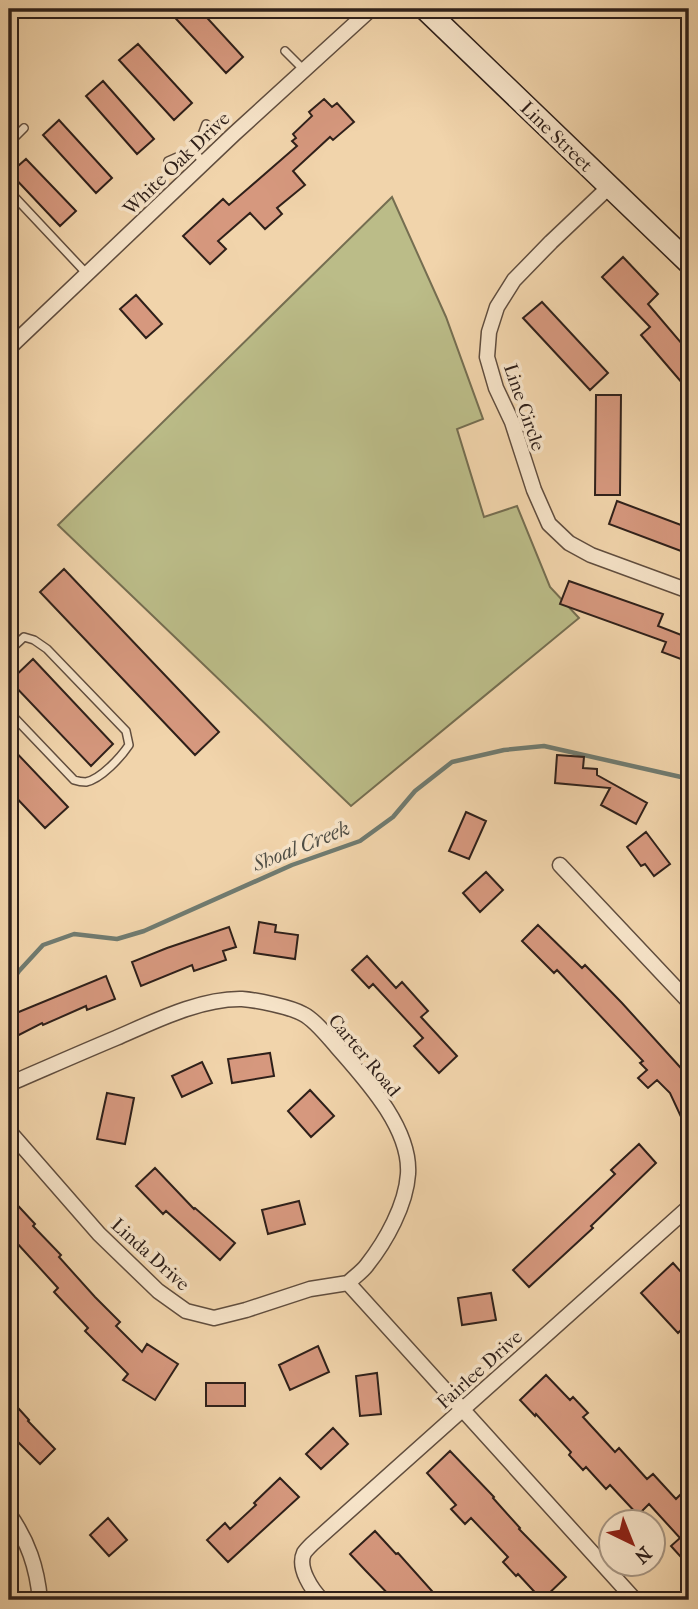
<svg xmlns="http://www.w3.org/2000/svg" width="698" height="1609" font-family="'IM FELL French Canon',serif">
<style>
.green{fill:#bbbc88;stroke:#756e51;stroke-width:2}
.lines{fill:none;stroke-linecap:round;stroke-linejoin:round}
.stream{stroke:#707b70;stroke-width:4.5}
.building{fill:#d6987e;stroke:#2f201a;stroke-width:2}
.lane-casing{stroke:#604d3e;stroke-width:10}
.street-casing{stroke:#604d3e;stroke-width:17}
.secondary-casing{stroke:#2f201a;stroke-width:24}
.lane{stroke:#f6e3c8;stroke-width:7}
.street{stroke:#f6e3c8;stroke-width:14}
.secondary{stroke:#f6e3c8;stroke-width:21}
.labels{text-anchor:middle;stroke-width:7;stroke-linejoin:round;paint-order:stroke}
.street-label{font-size:19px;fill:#2f201a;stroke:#f6e3c8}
.water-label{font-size:21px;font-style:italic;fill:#4f4e45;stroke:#f6e3c8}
</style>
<rect width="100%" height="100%" fill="#f1d4ab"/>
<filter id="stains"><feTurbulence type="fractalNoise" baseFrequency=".00286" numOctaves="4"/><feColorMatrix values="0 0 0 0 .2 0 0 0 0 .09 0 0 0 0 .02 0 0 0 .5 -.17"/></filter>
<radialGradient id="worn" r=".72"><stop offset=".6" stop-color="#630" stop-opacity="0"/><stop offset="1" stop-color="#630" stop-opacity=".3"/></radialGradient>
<path class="green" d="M392 197 446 317 483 419 457 429 484 517 517 506 550 587 579 618 351 806 58 525Z"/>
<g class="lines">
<path class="stream" d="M9 986 19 971 43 945 74 934 117 939 144 931 292 865 360 841 393 817 415 791 452 762 504 750 544 746 681 777H689"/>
</g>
<path class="building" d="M167 9H199L243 57 226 73Z
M138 44 192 103 174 120 119 60Z
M103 81 154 139 137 154 86 96Z
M324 99 332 107 337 103 354 122 333 140 330 137 293 171 305 185 277 208 282 214 265 229 250 213 218 241 226 249 210 264 183 236 223 199 229 205 297 146 292 141 296 138 293 134 312 116 309 112Z
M59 120 112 178 96 193 43 135Z
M26 159 76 211 60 226 10 173Z
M623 257 658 294 648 304 689 352V391L641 335 650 327 602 277Z
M136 295 162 324 146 338 120 309Z
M542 302 608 373 590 390 523 318Z
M596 395H621L620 495H595Z
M617 501 689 528V554L609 524Z
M64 569 219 732 195 755 40 592Z
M569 581 663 614 658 626 689 638V662L662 652 666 642 560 604Z
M33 659 113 744 91 766 10 681Z
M9 745 68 807 45 828 9 790Z
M557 755 584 757 583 768 597 769V775L647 803 636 824 601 805 610 788 555 783Z
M466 812 486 821 469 859 449 851Z
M646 832 670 864 654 876 645 864 641 866 627 847Z
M486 872 503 890 480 912 463 893Z
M259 922 276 925 275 932 298 935 295 959 254 953Z
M538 925 582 968 585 965 622 1003 689 1077V1134L670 1093 657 1080 648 1088 638 1078 647 1070 640 1063 643 1061 557 970 554 973 522 941Z
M229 927 236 947 223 951 226 960 194 971 192 965 141 986 132 962 167 948Z
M367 956 396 988 402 982 428 1011 421 1017 457 1056 439 1073 414 1046 423 1038 373 984 369 988 352 970Z
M106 976 115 999 87 1010 86 1006 43 1025 42 1023 9 1040V1016Z
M270 1053 274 1076 232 1083 228 1059Z
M202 1062 212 1083 182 1097 172 1076Z
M310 1090 334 1116 311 1137 288 1111Z
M107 1093 134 1098 125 1144 97 1139Z
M639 1144 656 1163 591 1226 593 1228 529 1287 513 1270 615 1174 611 1170Z
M155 1168 194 1209 195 1208 235 1243 220 1260 166 1211 163 1214 136 1186Z
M9 1196 35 1224 33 1226 61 1255 59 1257 95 1297 120 1322 116 1326 142 1352 147 1344 178 1364 155 1400 123 1380 128 1374 85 1331 88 1328 54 1292 58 1288 16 1242 9 1249Z
M299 1201 305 1224 268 1234 262 1210Z
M673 1263 689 1281V1322L678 1333 641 1293Z
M491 1293 496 1320 462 1325 458 1298Z
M318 1346 329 1372 290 1390 279 1365Z
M377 1373 381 1414 360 1416 356 1376Z
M546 1375 570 1400 573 1397 588 1413 583 1417 615 1452 619 1448 647 1479 653 1474 676 1499 689 1486V1566L671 1546 680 1538 649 1504 638 1515 610 1485 606 1489 586 1467 583 1470 569 1455 571 1452 536 1414 535 1416 520 1400Z
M206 1383H245V1406H206Z
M9 1398 29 1420 28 1421 55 1449 40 1464 9 1433Z
M333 1428 348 1444 321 1469 306 1454Z
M450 1451 494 1497 493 1498 520 1528 519 1529 566 1577 542 1600 518 1574 516 1576 503 1562 508 1557 471 1518 465 1524 451 1509 456 1505 427 1473Z
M280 1478 299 1497 228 1562 207 1540 225 1523 230 1529 256 1505 254 1503Z
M108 1518 127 1540 109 1556 90 1535Z
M375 1531 396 1554 398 1553 440 1600H394L365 1570 350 1554Z"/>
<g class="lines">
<g class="lane-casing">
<path id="lane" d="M285 51 304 70
M9 143 24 128
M168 161 193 150
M204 163 193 150 199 143 206 124
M9 191 87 274
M9 651 24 637 34 640 47 649 126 731 129 745C121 757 101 779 86 782 83 782 77 781 74 780L9 712"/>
</g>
<g class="street-casing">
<path id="street" d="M609 187 551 242 514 280 497 307 489 332 487 357 496 388 512 422 534 490 549 524 569 543 591 555 689 591
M9 348 234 134 371 9
M560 865 689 1002
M9 1084C44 1069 80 1053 116 1038 153 1022 200 998 242 999 256 1000 291 1007 303 1014 315 1020 328 1037 337 1047 365 1079 411 1128 408 1174 406 1205 386 1241 367 1265 362 1272 354 1277 348 1283
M9 1131 99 1234 158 1291 186 1311 214 1318 246 1310 310 1289 348 1283
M348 1283 635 1600
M9 1514C28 1541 37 1567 40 1600
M322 1600C312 1590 297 1568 304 1553 306 1550 309 1547 312 1544L689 1207"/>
</g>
<g class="secondary-casing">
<path id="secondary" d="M425 9 689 263"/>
</g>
<use href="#lane" class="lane"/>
<use href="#street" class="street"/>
<use href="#secondary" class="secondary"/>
</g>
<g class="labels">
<g class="street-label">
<text transform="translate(557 136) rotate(44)" y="7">Line Street</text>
<text transform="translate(176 163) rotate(-44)" y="7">White Oak Drive</text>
<text transform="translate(525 407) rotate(71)" y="7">Line Circle</text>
<text transform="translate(365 1055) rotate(50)" y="7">Carter Road</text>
<text transform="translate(151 1254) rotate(42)" y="7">Linda Drive</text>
<text transform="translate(479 1369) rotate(-42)" y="7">Fairlee Drive</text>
</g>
<g class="water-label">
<text transform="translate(301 846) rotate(-22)" y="7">Shoal Creek</text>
</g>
</g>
<rect width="698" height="1609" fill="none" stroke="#f1d4ab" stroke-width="35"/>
<rect x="10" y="10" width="677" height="1588" fill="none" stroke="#2f201a" stroke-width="3.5"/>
<rect x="18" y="18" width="663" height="1574" fill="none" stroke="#2f201a" stroke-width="2"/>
<g transform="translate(632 1543) rotate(137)"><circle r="33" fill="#f6e3c8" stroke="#a69582" stroke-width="2"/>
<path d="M0-5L12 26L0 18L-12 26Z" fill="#8f2418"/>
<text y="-10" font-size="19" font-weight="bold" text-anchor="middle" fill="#2f201a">N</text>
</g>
<rect width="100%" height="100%" filter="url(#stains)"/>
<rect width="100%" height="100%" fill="url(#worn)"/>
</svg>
